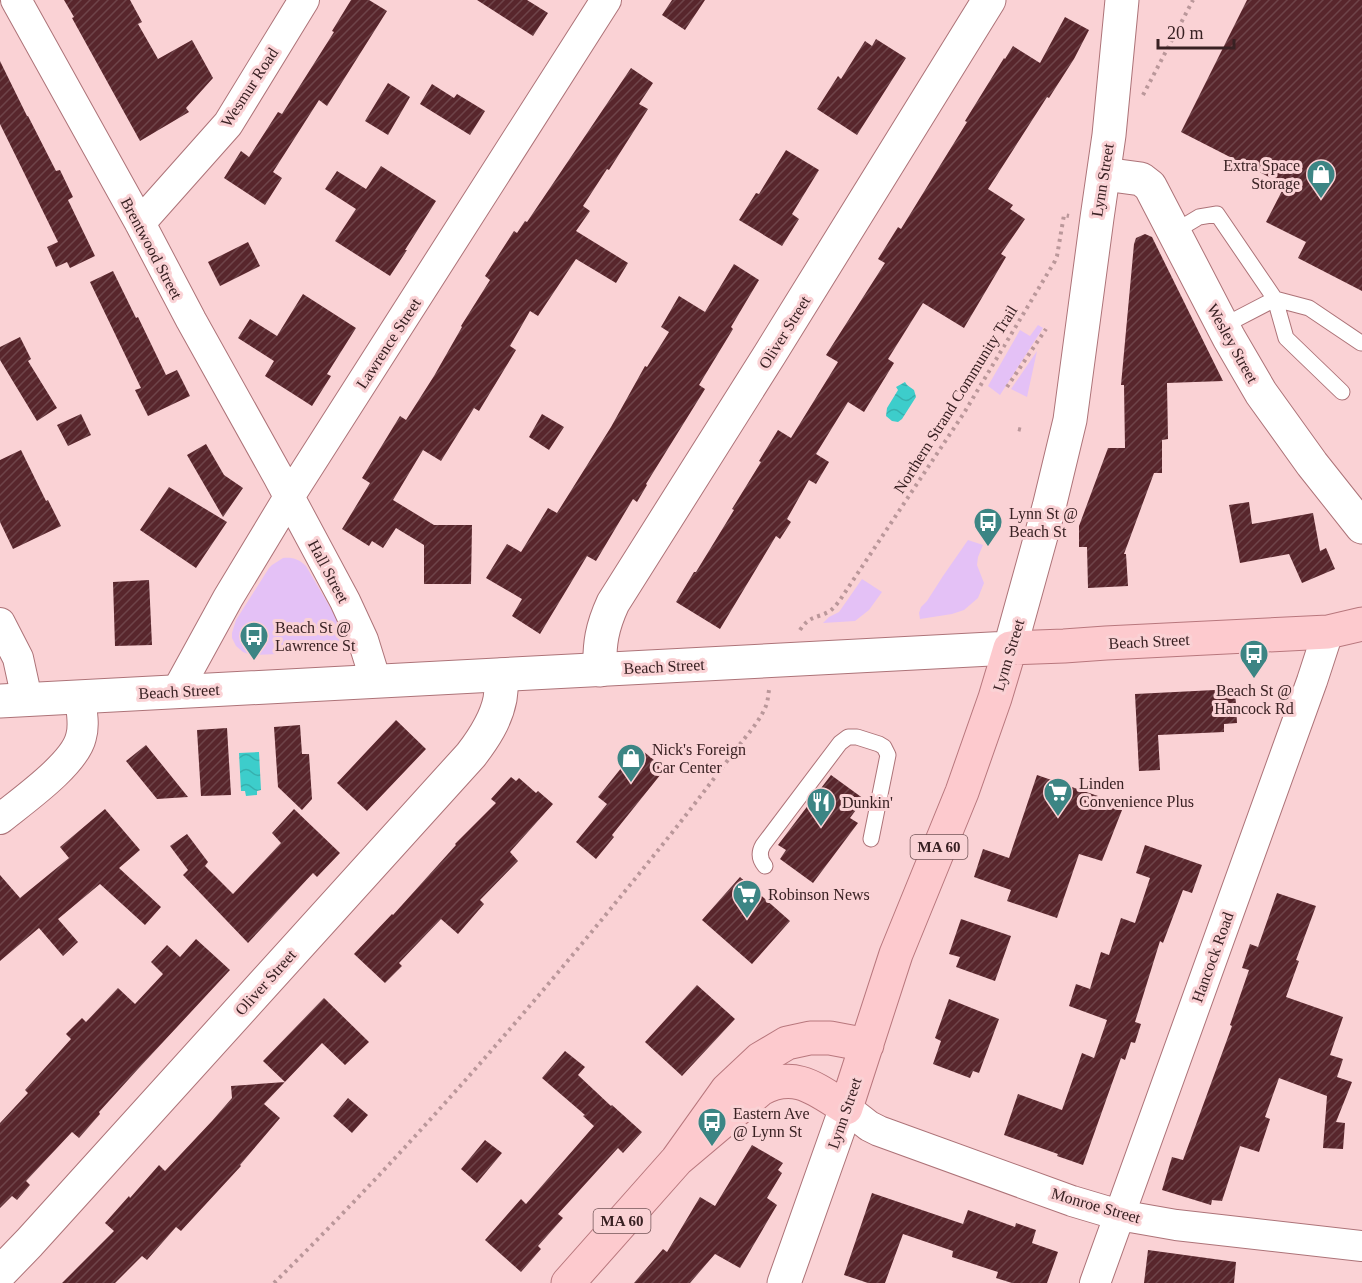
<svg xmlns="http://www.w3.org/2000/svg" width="1362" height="1283" font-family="'Times New Roman',serif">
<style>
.green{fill:#e4c1f6}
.water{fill:url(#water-waves)}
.building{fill:url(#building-hatch)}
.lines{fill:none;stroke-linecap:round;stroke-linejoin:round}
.service-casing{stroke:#ad7378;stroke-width:17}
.minor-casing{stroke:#ad7378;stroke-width:32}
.tertiary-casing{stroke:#ad7378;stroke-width:35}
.secondary-casing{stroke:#ad7378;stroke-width:35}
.primary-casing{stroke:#b8777d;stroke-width:35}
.path{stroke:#ba979a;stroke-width:4;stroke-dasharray:3 4.5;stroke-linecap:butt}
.service{stroke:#fff;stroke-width:15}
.minor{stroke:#fff;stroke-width:30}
.tertiary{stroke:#fff;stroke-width:33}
.secondary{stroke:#fff;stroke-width:33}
.primary{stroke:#fdcace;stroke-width:33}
.labels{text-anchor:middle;stroke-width:6;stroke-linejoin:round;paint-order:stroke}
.shield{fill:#fad2d5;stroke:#735658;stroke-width:1.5}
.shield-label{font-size:15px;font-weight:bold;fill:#392123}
.street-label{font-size:16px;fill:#392123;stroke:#fad2d5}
.poi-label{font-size:16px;fill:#392123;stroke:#fad2d5;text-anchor:start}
</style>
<defs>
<pattern id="water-waves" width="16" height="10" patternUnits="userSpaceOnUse" patternTransform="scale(1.5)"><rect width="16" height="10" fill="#3dcdcb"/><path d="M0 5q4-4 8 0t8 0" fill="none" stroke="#36b0ae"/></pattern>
<pattern id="building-hatch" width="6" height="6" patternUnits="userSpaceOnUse" patternTransform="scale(1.5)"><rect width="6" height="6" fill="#58262c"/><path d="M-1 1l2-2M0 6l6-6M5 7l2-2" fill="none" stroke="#6e4449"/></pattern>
</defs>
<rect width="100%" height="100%" fill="#fad2d5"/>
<path class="green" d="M1038 325 1043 328 1000 395 988 386 1020 330 1030 336Z
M1037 351 1027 397 1011 389Z
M968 540 983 545 978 557 977 565 984 583 978 598 964 610 952 614 920 619 919 613 921 607 927 601 943 576Z
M283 558C292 557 299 559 306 566L340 624 341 635 338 643 332 649 325 652 251 655 243 652 236 646 232 638V633L236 620 269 568 272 565Z
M862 579 882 592 869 610 855 621 823 623 829 617 839 612Z"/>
<path class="water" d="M905 382 907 385 914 390 916 397 902 419 898 422 892 421 886 416 887 408 898 390 896 387Z
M259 752 261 790 257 791V795L246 796 245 791H241L239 753Z"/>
<path class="building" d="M64 0H130L142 22 138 24 158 59 192 40 213 78 186 108 189 112 140 141 72 18 74 17Z
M351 0H369L387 11 327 106 319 100 273 172 282 178 265 205 224 178 241 151 249 157 278 112 282 114 334 32 332 31Z
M477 0H527L548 13 533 36Z
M672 0H705L685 30 662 15Z
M1247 0H1362V291L1298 258 1306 242 1266 222 1285 185 1181 132Z
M1065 17 1089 30 1074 59 1049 98 1047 97 988 189 1013 205 1010 209 1025 219 1001 254 1006 257 964 328 923 303 888 359 894 363 864 412 848 402 816 454 829 462 816 484 809 480 787 519 791 522 780 539 776 536 720 629 676 602 694 572H696L734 510 732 509 761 462 759 461 778 430 791 438 838 362 826 355 885 263 878 259 898 227 901 229 941 164 967 122 965 121 1004 58 1005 59 1013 46 1040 63Z
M876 39 906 58 857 135 817 109 838 76 841 79 865 41 872 46Z
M0 61 27 116H28L56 171 60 170 73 197 68 200 95 256 70 268 67 262 56 267 47 247 58 242 0 124Z
M631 68 653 83 639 104 648 109 609 170 607 169 583 206 590 211 576 231 628 263 616 283 576 259 538 316 530 311 510 346 516 350 479 411 474 408 441 461 423 450 393 500 434 525H472L471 584H424V545L396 528 383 548 372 541 369 546 342 529 370 483 362 478 400 416 406 420 434 376 462 327 461 326 490 280 485 276 514 231 517 233 525 221 527 222Z
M388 83 410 97 388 135 365 121Z
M432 84 454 98 457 94 485 111 470 135 420 104Z
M786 150 819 170 792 214 799 219 782 246 739 220 756 193 759 194Z
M381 166 436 201 405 250H407L390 276 335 241 356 209 325 189 337 171 366 189Z
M1145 234 1152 237 1223 381 1167 383 1168 439 1162 440V473H1154L1124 554H1126L1128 586 1088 588 1087 547H1079V526L1108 448H1125L1124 385H1121L1134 244 1136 238Z
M248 242 260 266 220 286 208 262Z
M734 264 759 280 731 327 733 329 699 385 705 389 646 484 647 485 637 502 633 499 596 561 587 556 540 634 512 616 522 599 486 578 507 544 521 552 548 508 557 513 611 427 645 366 647 367 669 332 661 327 679 296 705 312Z
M113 271 136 318 138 317 166 375 177 370 190 396 148 416 135 390 141 388 90 282Z
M303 294 356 328 327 374 331 376 312 406 265 376 274 361 238 338 250 319 277 336Z
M20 337 31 359 28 361 57 408 37 421 0 360V347Z
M81 414 91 435 68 446 57 425Z
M542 414 564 427 549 450 529 437Z
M206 444 224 475 243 488 223 517 187 455Z
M21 450 46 501 48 500 61 526 13 549 0 522V460Z
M169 487 227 522 196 568 140 530Z
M1249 502 1252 524 1313 513 1320 551 1326 548 1335 569 1302 583 1289 554 1240 563 1229 505Z
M149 580 152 645 115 646 113 582Z
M1235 689 1237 723 1224 724V732L1158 735 1160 770 1139 771 1135 694Z
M396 720 426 749 367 811 337 783Z
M300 725 302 754H309L312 799 302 810 278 787 274 727Z
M227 728 231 795 201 796 197 730Z
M146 745 188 797 157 799 126 761Z
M638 747 665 769 612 835 614 837 596 859 576 842 607 804 598 797Z
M831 775 864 799 850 818 858 823 813 883 780 859 786 850 778 845Z
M1037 775 1124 805 1102 861 1079 854 1057 918 1007 901 1011 890 974 877 983 849 1009 858Z
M511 777 516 781 519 778 536 793 538 791 553 804 510 852 518 861 480 900 484 904 458 934 441 919 399 963 402 966 385 983 354 954 392 914 393 915 456 845 455 844 496 803 491 799Z
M105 809 140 850 119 868 161 907 145 925 100 884 58 919 78 942 63 956 39 928 0 961V875L20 898 69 858 60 847Z
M294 809 340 853 317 877 313 873 248 943 183 875 188 870 170 846 187 834 208 862 205 866 233 894 281 843 272 833Z
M1145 845 1202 865 1192 893 1183 890 1163 943 1160 941 1135 1022 1141 1024 1135 1043 1131 1042 1125 1060 1121 1058 1083 1165 1057 1156 1058 1154 1004 1135 1018 1094 1062 1110 1082 1053 1094 1058 1107 1020 1069 1006 1076 984 1090 989 1101 952 1109 955 1121 918 1135 923 1150 878 1136 873Z
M740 877 790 921 752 964 702 920Z
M1277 893 1316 906 1296 960 1299 961 1286 997 1343 1017 1330 1055 1343 1059 1337 1077 1352 1082 1336 1122 1345 1123 1343 1149 1323 1148 1327 1096 1279 1078 1265 1117 1270 1119 1259 1152 1240 1146 1222 1201 1212 1200 1211 1205 1162 1190 1172 1157 1183 1160 1232 1026 1230 1025 1249 970 1242 968 1250 944 1258 947Z
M961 919 1011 936 995 981 956 967 960 957 949 954Z
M196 939 230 970 138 1069 99 1112 100 1114 79 1138 72 1132 26 1181 30 1185 17 1200 12 1196 0 1208V1123L28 1093 25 1090 71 1039 66 1034 82 1018 86 1022 118 988 135 1004 163 974 151 962 167 945 180 957Z
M697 985 735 1019 682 1076 645 1042Z
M324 998 369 1042 345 1065 322 1043 264 1104 280 1118 240 1165 241 1166 181 1231 176 1227 147 1260 142 1256 115 1283H62L114 1231 105 1223 129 1196 130 1198 159 1165 165 1171 212 1121 232 1098 231 1086 285 1082 263 1061Z
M949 999 999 1019 979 1073 973 1071 970 1078 933 1064 941 1041 935 1038Z
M565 1051 585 1067 578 1075 611 1106 612 1105 642 1132 623 1153 618 1148 558 1214 563 1218 538 1246 541 1249 521 1272 485 1240 521 1199 526 1204 594 1126 583 1116 585 1115 542 1078Z
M348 1098 368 1115 352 1133 333 1116Z
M485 1140 502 1153 477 1183 461 1169Z
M752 1145 783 1163 778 1170 782 1173 767 1198 777 1205 740 1268 715 1254 690 1283H634L663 1249 667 1252 700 1197 715 1206Z
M872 1193 963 1224 968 1210 1015 1227 1016 1223 1036 1230 1032 1243 1058 1252 1047 1283H1012L996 1278 998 1272 952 1257 953 1251 903 1234 885 1283H868L844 1275Z
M1148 1250 1236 1262 1234 1283H1144Z"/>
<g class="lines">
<g class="service-casing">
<path id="service" d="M1174 232 1199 217 1217 214 1275 299 1223 326
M1342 392 1286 338 1275 299 1309 308 1361 343
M765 866C759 859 759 852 763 845L840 743 848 737H857L879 744 884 747 888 755 871 839"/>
</g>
<g class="minor-casing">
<path id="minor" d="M16 0 140 223 191 320 278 476 345 601 363 640 376 682
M140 223 228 124 304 0
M0 623 18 658 27 699
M177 691 228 598 289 497 606 0
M0 819C22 801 75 764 81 737 85 724 81 709 80 696
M846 1108 869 1126 879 1131 1072 1201 1119 1215 1176 1225 1362 1246
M1095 1283 1312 681 1328 632"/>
</g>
<g class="tertiary-casing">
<path id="tertiary" d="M1104 174 1141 179 1150 186 1229 338 1261 393 1312 464 1362 527
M600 670C599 644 602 627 613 603L770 354 989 0
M0 1273 29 1243 471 755C484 738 496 720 500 699 501 691 502 683 502 675"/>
</g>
<g class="secondary-casing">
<path id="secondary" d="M0 701 1010 648 1049 507 1070 420 1097 218 1109 135 1122 0
M784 1283 846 1108"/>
</g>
<g class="primary-casing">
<path id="primary" d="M677 1160 761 1089C795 1070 817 1090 846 1108L896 954 962 792 995 698 1010 648 1064 646 1106 643 1328 632 1362 624
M568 1283 677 1160 727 1090 760 1059 787 1043 810 1038H830L867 1045"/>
</g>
<path class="path" d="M1143 95 1193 0
M1007 387 1046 329
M1018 429 1022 430
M800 630C810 615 816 619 830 611 834 608 837 604 840 600L964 413 1055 261 1057 256 1064 215 1069 216
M274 1283C412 1147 538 1000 659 849 685 817 709 785 734 752 744 738 758 724 765 708 768 702 768 696 769 690"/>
<use href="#service" class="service"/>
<use href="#minor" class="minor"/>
<use href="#tertiary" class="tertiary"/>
<use href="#secondary" class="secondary"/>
<use href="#primary" class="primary"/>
</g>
<defs>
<g id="shop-pin" transform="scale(1.5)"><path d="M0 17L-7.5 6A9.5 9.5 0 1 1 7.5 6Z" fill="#3c8584" stroke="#fad2d5"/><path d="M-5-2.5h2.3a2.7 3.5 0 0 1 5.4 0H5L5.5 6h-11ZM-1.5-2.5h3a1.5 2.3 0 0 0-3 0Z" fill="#fff"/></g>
<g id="bus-pin" transform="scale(1.5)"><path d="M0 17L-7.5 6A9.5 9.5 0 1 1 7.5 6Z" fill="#3c8584" stroke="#fad2d5"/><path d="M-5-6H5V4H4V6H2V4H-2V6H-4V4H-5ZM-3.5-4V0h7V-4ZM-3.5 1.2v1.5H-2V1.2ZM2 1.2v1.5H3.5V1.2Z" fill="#fff"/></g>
<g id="supermarket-pin" transform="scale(1.5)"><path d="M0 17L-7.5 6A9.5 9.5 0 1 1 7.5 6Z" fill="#3c8584" stroke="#fad2d5"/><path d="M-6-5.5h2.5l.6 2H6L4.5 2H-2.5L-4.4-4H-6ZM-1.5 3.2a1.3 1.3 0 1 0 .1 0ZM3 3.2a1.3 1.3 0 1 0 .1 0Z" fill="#fff"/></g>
<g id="restaurant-pin" transform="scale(1.5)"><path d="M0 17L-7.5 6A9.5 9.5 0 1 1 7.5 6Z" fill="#3c8584" stroke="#fad2d5"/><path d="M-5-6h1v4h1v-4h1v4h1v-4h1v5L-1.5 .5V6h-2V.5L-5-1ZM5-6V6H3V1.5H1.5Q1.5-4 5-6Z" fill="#fff"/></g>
</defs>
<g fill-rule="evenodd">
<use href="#shop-pin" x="1321" y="174"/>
<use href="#bus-pin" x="988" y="522"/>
<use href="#bus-pin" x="254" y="636"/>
<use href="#bus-pin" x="1254" y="654"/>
<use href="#shop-pin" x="631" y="758"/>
<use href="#supermarket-pin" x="1058" y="792"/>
<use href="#restaurant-pin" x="821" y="802"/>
<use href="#supermarket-pin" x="747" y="894"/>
<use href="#bus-pin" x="712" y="1122"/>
</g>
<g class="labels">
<g class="shield">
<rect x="910.5" y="835" width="57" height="24" rx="4.5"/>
<rect x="593.5" y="1209" width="57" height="24" rx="4.5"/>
</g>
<g class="shield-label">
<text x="939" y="852">MA 60</text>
<text x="622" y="1226">MA 60</text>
</g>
<g class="street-label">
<text transform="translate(249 87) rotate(-57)" y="6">Wesmur Road</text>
<text transform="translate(1102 180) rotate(-81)" y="6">Lynn Street</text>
<text transform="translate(152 248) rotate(62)" y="6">Brentwood Street</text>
<text transform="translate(784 332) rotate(-58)" y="6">Oliver Street</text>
<text transform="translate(388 343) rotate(-57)" y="6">Lawrence Street</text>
<text transform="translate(1233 343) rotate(61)" y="6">Wesley Street</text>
<text transform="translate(955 399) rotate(-58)" y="6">Northern Strand Community Trail</text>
<text transform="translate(329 571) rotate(62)" y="6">Hall Street</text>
<text transform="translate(1149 641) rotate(-3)" y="6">Beach Street</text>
<text transform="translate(1008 655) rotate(-73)" y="6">Lynn Street</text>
<text transform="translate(664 666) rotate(-3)" y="6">Beach Street</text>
<text transform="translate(179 691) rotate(-3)" y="6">Beach Street</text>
<text transform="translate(1212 957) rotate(-70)" y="6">Hancock Road</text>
<text transform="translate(265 982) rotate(-48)" y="6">Oliver Street</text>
<text transform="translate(844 1113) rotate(-71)" y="6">Lynn Street</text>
<text transform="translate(1096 1205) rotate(16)" y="6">Monroe Street</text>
</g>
<g class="poi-label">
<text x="1300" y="171" text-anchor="end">Extra Space<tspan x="1300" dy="18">Storage</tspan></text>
<text x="1009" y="519">Lynn St @<tspan x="1009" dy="18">Beach St</tspan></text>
<text x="275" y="633">Beach St @<tspan x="275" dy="18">Lawrence St</tspan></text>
<text x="1254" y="696" text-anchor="middle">Beach St @<tspan x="1254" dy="18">Hancock Rd</tspan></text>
<text x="652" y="755">Nick's Foreign<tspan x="652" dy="18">Car Center</tspan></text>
<text x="1079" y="789">Linden<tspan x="1079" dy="18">Convenience Plus</tspan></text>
<text x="842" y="808">Dunkin'</text>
<text x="768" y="900">Robinson News</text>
<text x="733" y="1119">Eastern Ave<tspan x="733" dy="18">@ Lynn St</tspan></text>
</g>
</g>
<path d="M1158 39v9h76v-9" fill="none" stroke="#392123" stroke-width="3"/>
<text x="1167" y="39" font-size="18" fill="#392123" stroke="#fad2d5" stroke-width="4.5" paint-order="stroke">20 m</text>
</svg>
